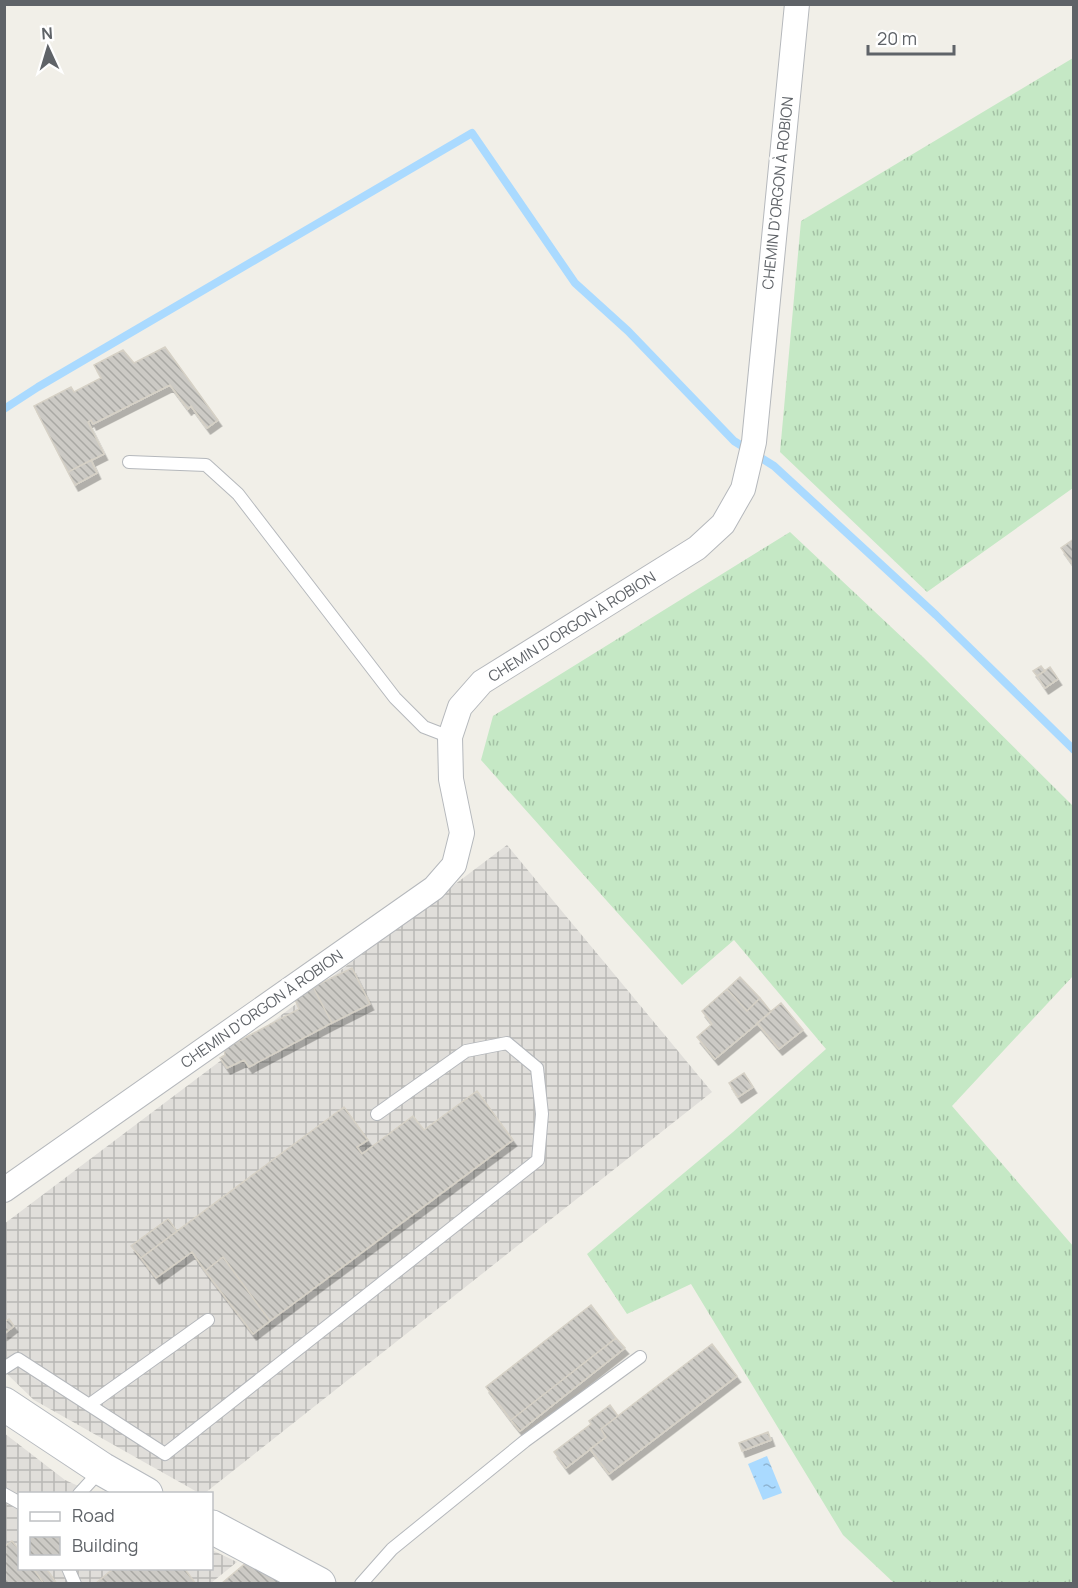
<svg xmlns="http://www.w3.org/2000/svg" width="1078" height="1588" font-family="Manrope,sans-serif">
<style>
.industrial{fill:url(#industrial-grid)}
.grass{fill:url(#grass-tufts)}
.water{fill:url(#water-ripples)}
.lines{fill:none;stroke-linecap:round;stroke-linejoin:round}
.stream{stroke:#aadaff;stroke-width:8}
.building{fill:url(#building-back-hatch);stroke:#d6d1c6;stroke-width:1.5;filter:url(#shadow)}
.lane-casing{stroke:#b5b8bc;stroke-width:14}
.street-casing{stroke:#b5b8bc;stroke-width:26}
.secondary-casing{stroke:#b6babf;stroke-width:35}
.lane{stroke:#fff;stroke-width:12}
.street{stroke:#fff;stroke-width:24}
.secondary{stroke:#fff;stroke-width:33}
.labels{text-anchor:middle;stroke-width:6;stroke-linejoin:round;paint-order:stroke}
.street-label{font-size:15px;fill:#5f6368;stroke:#fff}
</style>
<defs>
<pattern id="industrial-grid" width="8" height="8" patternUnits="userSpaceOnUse" patternTransform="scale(1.5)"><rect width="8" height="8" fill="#e0deda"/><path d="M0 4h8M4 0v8" fill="none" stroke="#b9b8b5"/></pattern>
<pattern id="grass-tufts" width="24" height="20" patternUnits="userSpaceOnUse" patternTransform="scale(1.5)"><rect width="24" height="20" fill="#c5e8c5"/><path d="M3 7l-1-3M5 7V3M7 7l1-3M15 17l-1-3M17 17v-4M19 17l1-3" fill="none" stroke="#a3c0a4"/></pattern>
<pattern id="water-ripples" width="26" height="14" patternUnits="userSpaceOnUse" patternTransform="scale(1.5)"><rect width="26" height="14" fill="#aadaff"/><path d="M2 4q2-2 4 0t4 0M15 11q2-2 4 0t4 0" fill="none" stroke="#8eb4d2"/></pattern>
<pattern id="building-back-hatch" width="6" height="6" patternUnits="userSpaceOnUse" patternTransform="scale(1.5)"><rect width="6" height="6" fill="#cccac5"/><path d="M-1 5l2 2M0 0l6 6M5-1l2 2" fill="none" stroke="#a9a8a4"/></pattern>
<filter id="shadow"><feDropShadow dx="3.5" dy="6" stdDeviation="0" flood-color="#0004"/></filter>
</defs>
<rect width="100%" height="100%" fill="#f1efe8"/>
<path class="industrial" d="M507 845 712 1092 205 1493H199L34 1400 5 1372 4 1224Z
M4 1433 65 1480 94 1493 20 1494V1568H212V1550L237 1562 211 1583H5Z"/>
<path class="grass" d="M1073 58V488L927 592 780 452 801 221Z
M790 532 923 657 1073 806V976L952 1106 1073 1246V1583H894L843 1535 691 1284 627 1314 587 1254 733 1132 826 1049 734 940 682 985 481 760 493 716Z"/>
<path class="water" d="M767 1456 782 1493 763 1500 748 1464Z"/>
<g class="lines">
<path class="stream" d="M4 409 38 387 472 133 575 283 628 331 734 441 774 466 936 615 1074 750"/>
</g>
<path class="building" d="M165 347 218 420 207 428 191 406 188 409 170 385 93 424 91 420 88 422 104 454 68 472 34 406 71 387 74 392 101 378 94 365 123 350 134 363Z
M91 460 97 473 75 485 68 472Z
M1074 539V566L1061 548Z
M1041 666 1045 671 1037 676 1033 671Z
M1050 667 1058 679 1045 688 1037 676Z
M352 968 370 1004 332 1023 313 987Z
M740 977 760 998 747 1011 727 989Z
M313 987 332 1023 249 1067 244 1060 227 1068 220 1058 225 1055 224 1049 299 1009 294 997Z
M727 989 747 1011 760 998 771 1012 715 1059 697 1037 712 1024 702 1011Z
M781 1003 803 1030 779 1049 757 1023Z
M744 1073 753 1087 738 1097 729 1083Z
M477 1091 513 1140 270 1321 223 1257 205 1271 192 1252 156 1278 141 1258 344 1107 368 1140 357 1147 362 1154 413 1116 424 1130Z
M168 1219 177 1231 141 1258 131 1246Z
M223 1257 270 1321 253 1334 205 1271Z
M591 1305 616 1338 511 1420 486 1387Z
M9 1319 14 1326 4 1334V1322Z
M616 1338 625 1348 520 1431 511 1420Z
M712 1344 737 1376 609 1474 590 1449 606 1437 601 1429Z
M610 1405 618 1416 601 1429 606 1437 566 1468 554 1452 591 1424 589 1421Z
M768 1432 771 1440 742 1451 739 1443Z
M12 1541 20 1551V1568H33L44 1584H4V1547Z
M247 1562 283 1582 281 1584H221Z
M33 1568H46L57 1584H44Z
M114 1568H184L196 1584H95Z"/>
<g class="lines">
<g class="lane-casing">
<path id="lane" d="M129 462 206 465 238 494 395 698 424 727 450 737
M4 1368 18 1359 165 1454 538 1160 542 1114 537 1068 507 1043 466 1051 377 1114
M89 1405 208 1320
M4 1494 20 1503
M79 1494 101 1470
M68 1568 75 1584
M361 1584 392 1549 525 1441 640 1357"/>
</g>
<g class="street-casing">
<path id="street" d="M4 1190 434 888 454 865 462 833 451 779 450 737 460 707 482 682 697 548 723 524 743 489 754 442 797 4"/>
</g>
<g class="secondary-casing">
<path id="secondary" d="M4 1404 102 1469 146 1494
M212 1527 319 1584"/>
</g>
<use href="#lane" class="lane"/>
<use href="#street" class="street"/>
<use href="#secondary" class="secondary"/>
</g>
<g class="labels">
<g class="street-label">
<text transform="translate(778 193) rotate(-84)" y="5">CHEMIN D'ORGON À ROBION</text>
<text transform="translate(572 627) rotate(-32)" y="5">CHEMIN D'ORGON À ROBION</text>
<text transform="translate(262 1009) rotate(-35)" y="5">CHEMIN D'ORGON À ROBION</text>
</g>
</g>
<rect width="1078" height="1588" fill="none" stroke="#5f6368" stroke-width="12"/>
<rect x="18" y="1492" width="195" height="78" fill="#ffffff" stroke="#bfc1c3" stroke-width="1.5"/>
<rect x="30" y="1512" width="30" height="9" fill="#ffffff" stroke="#bfc1c3" stroke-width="1.5"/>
<text x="72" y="1522" font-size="18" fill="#5f6368">Road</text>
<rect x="30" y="1537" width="30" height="18" fill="url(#building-back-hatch)" stroke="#bfc1c3" stroke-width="1.5"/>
<text x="72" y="1552" font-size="18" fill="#5f6368">Building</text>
<g transform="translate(48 48) rotate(356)" stroke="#ffffff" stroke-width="4.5" paint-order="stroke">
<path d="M0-4.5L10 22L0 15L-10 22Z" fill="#5f6368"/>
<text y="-9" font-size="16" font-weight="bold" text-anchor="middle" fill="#5f6368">N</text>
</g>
<path d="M868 45v9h86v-9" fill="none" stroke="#5f6368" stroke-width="3"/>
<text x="877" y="45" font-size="18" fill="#5f6368" stroke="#ffffff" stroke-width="4.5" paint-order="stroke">20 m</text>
</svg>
